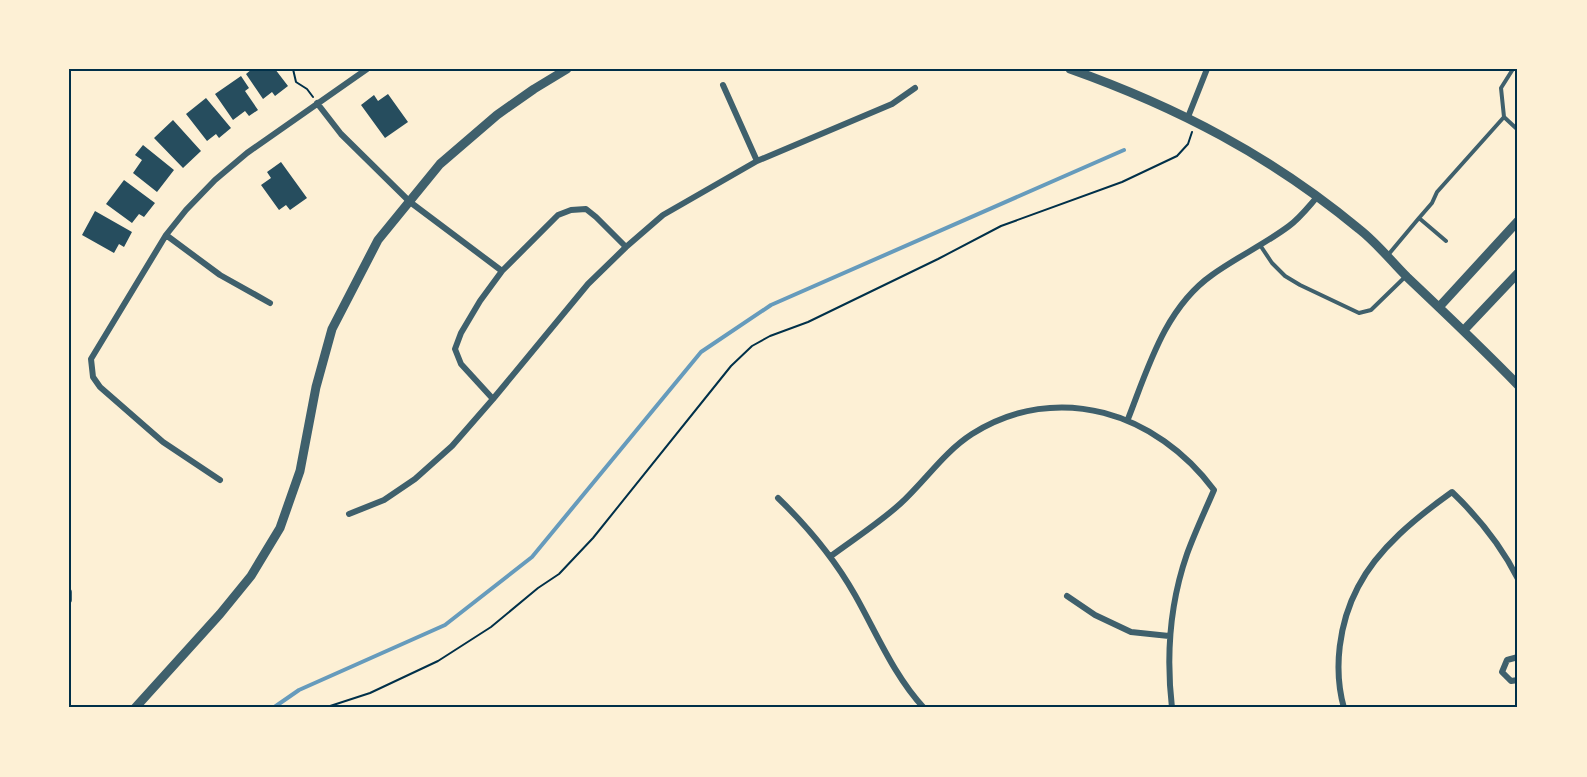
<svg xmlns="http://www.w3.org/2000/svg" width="1587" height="777" font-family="'Public Sans',sans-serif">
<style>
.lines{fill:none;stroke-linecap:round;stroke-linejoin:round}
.stream{stroke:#669bbc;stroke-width:4}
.building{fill:#264d5e}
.path{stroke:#003049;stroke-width:2}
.service{stroke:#3f606c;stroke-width:4}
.minor{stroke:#3f606c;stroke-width:6}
.tertiary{stroke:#3f606c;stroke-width:9}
.neatline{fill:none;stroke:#003049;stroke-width:2}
</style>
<rect width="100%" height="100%" fill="#fdf0d5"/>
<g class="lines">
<path class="stream" d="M273 708 299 690 445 625 532 557 701 352 771 305 1124 150"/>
</g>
<path class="building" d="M252 69H275L288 86 275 96 272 92 263 99 246 74Z
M241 76 249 88 245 91 258 110 249 116 245 111 233 120 215 94Z
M388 94 408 122 385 138 361 105 374 95 378 101Z
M206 98 231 128 219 138 216 134 207 141 186 114Z
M173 120 201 151 183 168 154 138Z
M143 145 174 170 157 192 133 173 142 160 135 155Z
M281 162 307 198 290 210 286 205 279 210 261 185 271 178 267 172Z
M124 180 155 203 144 217 139 214 132 223 106 204Z
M95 211 132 232 124 247 119 244 114 253 82 235Z"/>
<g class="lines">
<path class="path" d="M293 69 296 82 307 89 313 97
M324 708 370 693 438 661 491 627 538 588 559 574 593 538 731 366 752 346 770 336 808 322 938 259 1001 226 1122 182 1177 156 1188 144 1192 132"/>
<path class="service" d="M1513 69 1501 88 1504 117 1518 130
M1419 218 1432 203 1437 192 1504 117
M1260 245 1272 263 1285 276 1300 285 1359 313 1371 310 1405 277
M1388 255 1419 218 1446 241"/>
<path class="minor" d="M723 85 757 161
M317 103 341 134 410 202 502 271
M1188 117 1207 69
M166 235 220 275 270 303
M493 399 461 364 455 349 461 333 480 301 502 271 558 215 571 210 586 209 596 217 626 247
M1128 419C1148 368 1165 308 1212 275 1237 257 1265 244 1289 226 1300 218 1309 206 1318 196
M220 480 163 442 100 387 93 377 91 359 166 235 186 210 215 180 247 153 367 69
M778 498C808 527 834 558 855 595 876 632 894 676 924 708
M349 514 384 500 415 479 452 446 493 399 588 284 626 247 663 215 757 161 892 104 915 88
M831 556C854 539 879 523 900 504 925 481 944 452 972 434 1058 380 1157 413 1214 490 1205 511 1195 532 1187 554 1170 603 1166 656 1172 708
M69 592V600
M1067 596 1095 615 1131 632 1169 636
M1518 657 1507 660 1502 672 1511 681 1518 680
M1344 708C1333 669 1339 623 1358 587 1378 548 1417 517 1452 492 1478 517 1502 547 1518 579"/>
<path class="tertiary" d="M1070 69C1177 107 1271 156 1359 229 1377 243 1391 261 1407 277 1444 312 1482 348 1518 385
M1440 306 1518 221
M1464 330 1518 273
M135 708 220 614 251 576 280 528 300 471 316 387 332 329 378 240 440 164 497 115 534 89 567 69"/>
</g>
<rect width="1587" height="777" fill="none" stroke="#fdf0d5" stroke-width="141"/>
<rect x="70" y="70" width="1446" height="636" class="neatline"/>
</svg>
